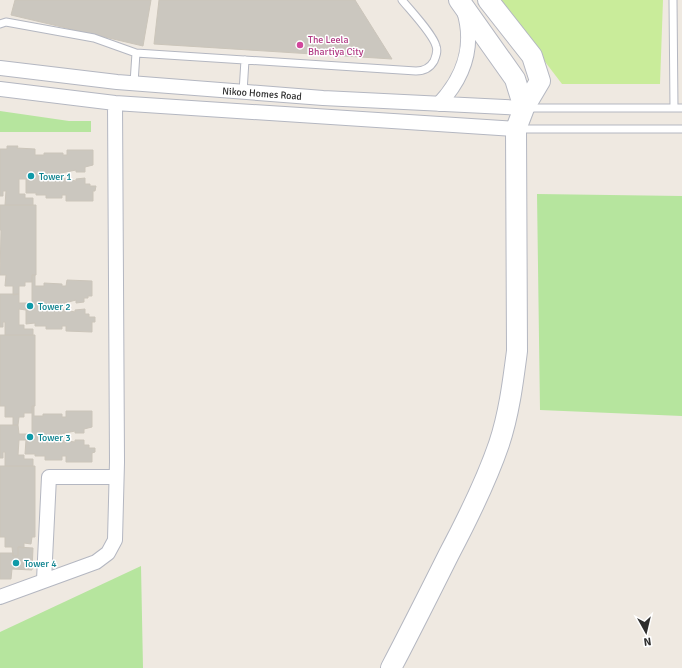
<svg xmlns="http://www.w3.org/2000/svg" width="682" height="668" font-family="Signika,sans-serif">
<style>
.green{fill:#b6e59e}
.pitch{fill:#c9ec9a}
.building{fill:#cbc7bf;stroke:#cbc5ba}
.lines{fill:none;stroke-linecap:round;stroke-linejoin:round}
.lane-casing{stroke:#b4b7c1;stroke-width:9}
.street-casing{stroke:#b4b7c1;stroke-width:16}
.secondary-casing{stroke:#b4b7c1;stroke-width:22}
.lane{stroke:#fff;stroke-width:7}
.street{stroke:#fff;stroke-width:14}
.secondary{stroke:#fff;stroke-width:20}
.hotel-dot{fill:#d1479c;stroke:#fff;stroke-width:1.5}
.culture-dot{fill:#0f9aa8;stroke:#fff;stroke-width:1.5}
.labels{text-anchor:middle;stroke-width:3;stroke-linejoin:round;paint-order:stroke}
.hotel-label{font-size:10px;fill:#b23c85;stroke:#fff;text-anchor:start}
.street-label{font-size:10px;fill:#2e2e2e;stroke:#fff}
.culture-label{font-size:10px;fill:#0d838f;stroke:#fff;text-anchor:start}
</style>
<rect width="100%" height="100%" fill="#efe9e1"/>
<path class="green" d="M0 111 69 121H91V132H0Z
M537 194 682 196V416L540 410Z
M141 566 143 668H0V632Z"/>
<path class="pitch" d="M498 0H663L660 84H562Z"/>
<path class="building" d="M15 0H151L143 46 11 15Z
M159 0H355L392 59 154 44Z
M7 146H18L17 148 35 149V155H44V153H63V155H67V150H93V165L85 167V172H76V170L61 173V178L76 181V179L85 178V184H90V186H96L95 191H93V201H66V195H62V198H46V195H36V193H26V179H19V194H25V198H33V205H5L6 191H3V196H0V149H7Z
M0 205H36V275H32V282H25V286H19V294L13 295V286H5L6 275H0L1 230H0Z
M32 275H35V286H44V283L62 284V286H66L67 280 92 281V296H88V298H84V302L76 303V300L61 304V309L75 312V310L85 309V314H89V317H95V322H92V332L66 331V326H62V329H46V326H35V323L26 324V310L19 309V325H24V329H33V335H5V322H3V327H0V294H19V303H32Z
M0 335H35V406H32V413H24V417H19L18 425H13V417H5V406H0Z
M32 406H34V416H43V414H62V417H66V411H92V427L84 429V433H75V431L61 434 60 440 75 442V440H84V445H89V448H95V452L92 453V462H66V456H62V460H45V456H35V454H25L26 440H19L18 455H24V459H33V466H5V452H3V458H0V425H18L19 434H32Z
M0 466H35V537H32L31 544 24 543V548L18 547V556H13L12 547H5V537H0Z
M18 547 33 548 32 570 12 569 11 579H0V553H13V556H18Z"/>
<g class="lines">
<g class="lane-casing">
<path id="lane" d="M673 0 674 108
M0 24 6 22 94 38 136 53 134 83
M136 53 416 71C423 71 430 68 434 61 436 56 438 51 436 46 433 34 410 10 402 0
M243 92 245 60
M526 108H682
M518 129H682"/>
</g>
<g class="street-casing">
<path id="street" d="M0 68 117 82 323 98 524 108
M0 89 115 103 516 129
M439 104C464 77 475 47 464 11
M44 580 49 477H116
M0 597 96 562 108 553 115 540 117 462 115 103"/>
</g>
<g class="secondary-casing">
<path id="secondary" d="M459 0 515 79 524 108
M391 668C411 630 430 592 449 554 468 518 486 482 499 444 509 414 513 382 517 351L516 129 524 108 540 81 532 56 488 0"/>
</g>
<use href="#lane" class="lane"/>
<use href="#street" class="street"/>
<use href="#secondary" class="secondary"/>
</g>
<circle class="hotel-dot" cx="300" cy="45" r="4"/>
<g class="culture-dot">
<circle cx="31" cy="176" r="4"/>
<circle cx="30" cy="306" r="4"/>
<circle cx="30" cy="437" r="4"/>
<circle cx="16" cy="563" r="4"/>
</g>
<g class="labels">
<g class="hotel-label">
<text x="308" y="43">The Leela<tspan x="308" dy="12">Bhartiya City</tspan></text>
</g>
<g class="street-label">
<text transform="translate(262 93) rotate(4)" y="4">Nikoo Homes Road</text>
</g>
<g class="culture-label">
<text x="39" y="180">Tower 1</text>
<text x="38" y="310">Tower 2</text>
<text x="38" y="441">Tower 3</text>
<text x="24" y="567">Tower 4</text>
</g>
</g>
<g transform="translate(646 632) rotate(172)" stroke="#ffffff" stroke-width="3" paint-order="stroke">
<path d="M0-3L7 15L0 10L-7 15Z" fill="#2e2e2e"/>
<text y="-6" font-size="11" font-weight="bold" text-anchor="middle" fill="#2e2e2e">N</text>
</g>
</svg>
